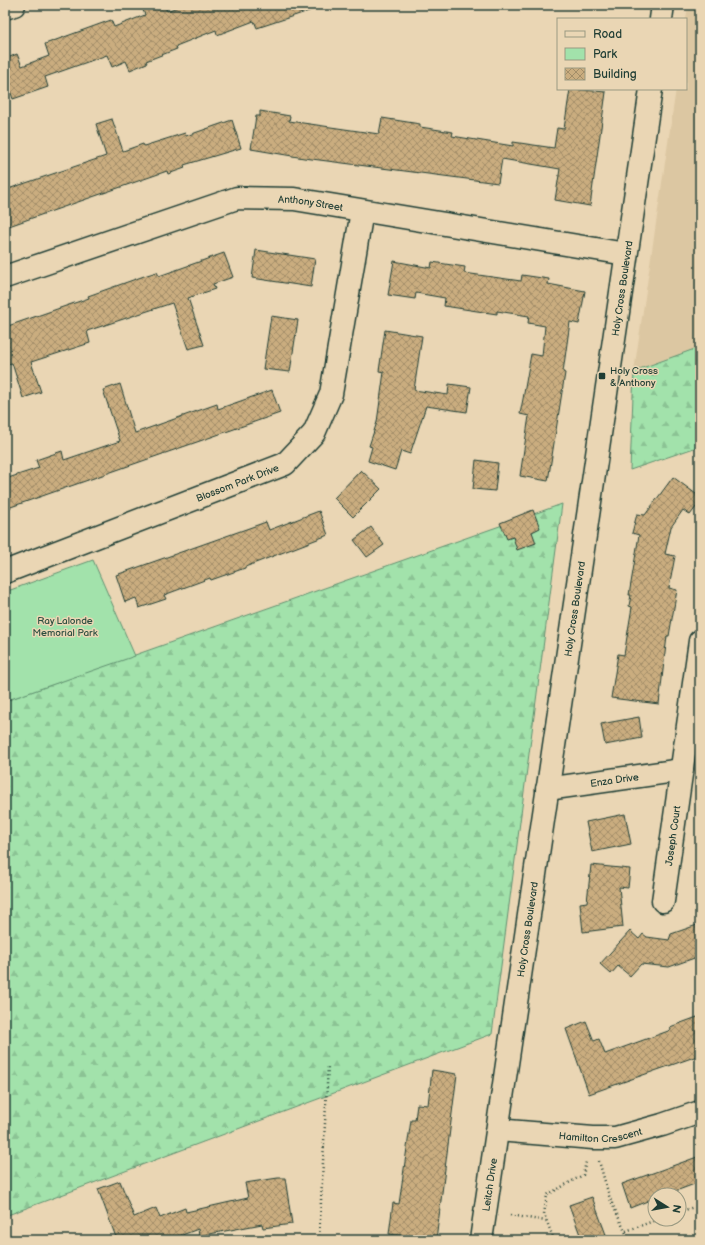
<svg xmlns="http://www.w3.org/2000/svg" width="705" height="1245" font-family="'Balsamiq Sans',sans-serif">
<style>
.built{fill:#dcc7a2}
.forest{fill:url(#forest-firs);stroke:#609070}
.park{fill:#a2e2ab;stroke:#609070}
.building{fill:url(#building-cross-hatch);stroke:#1f3d34}
.lines{fill:none;stroke-linecap:round;stroke-linejoin:round}
.minor-casing{stroke:#1f3d34;stroke-width:25}
.path{stroke:#1f3d34;stroke-width:2.5;stroke-dasharray:1 3;stroke-linecap:butt}
.minor{stroke:#ead6b4;stroke-width:22}
.poi-dot{fill:#1f3d34;stroke:#ead6b4;stroke-width:1.5}
.labels{text-anchor:middle;stroke-width:3;stroke-linejoin:round;paint-order:stroke}
.street-label{font-size:10px;fill:#1f3d34;stroke:#ead6b4}
.poi-label{font-size:10px;fill:#1f3d34;stroke:#ead6b4;text-anchor:start}
.park-label{font-size:10px;fill:#2c4e40;stroke:#ead6b4}
</style>
<defs>
<pattern id="forest-firs" width="22" height="20" patternUnits="userSpaceOnUse"><rect width="22" height="20" fill="#a2e2ab"/><path d="M5 1l3.5 6h-7zM16 11l3.5 6h-7z" fill="#8bc394"/></pattern>
<pattern id="building-cross-hatch" width="8" height="8" patternUnits="userSpaceOnUse"><rect width="8" height="8" fill="#caad7f"/><path d="M0 0l8 8M0 8l8-8" fill="none" stroke="#a38e69"/></pattern>
</defs>
<rect width="100%" height="100%" fill="#ead6b4"/>
<filter id="ink" filterUnits="userSpaceOnUse"><feTurbulence type="fractalNoise" baseFrequency=".025" numOctaves="2"/><feDisplacementMap in="SourceGraphic" scale="8" xChannelSelector="R" yChannelSelector="G"/><feConvolveMatrix kernelMatrix="1 2 1 2 8 2 1 2 1" color-interpolation-filters="sRGB"/></filter>
<g filter="url(#ink)">
<path class="built" d="M688 5H700V347L634 371 676 89H686V19Z"/>
<path class="forest" d="M700 347V446L630 470 634 371Z
M562 504 492 1034 5 1216V701Z"/>
<path class="park" d="M93 560 135 656 5 701V592Z"/>
<path class="building" d="M156 5H164L167 11 182 5H321V7L257 28 254 21 217 35 216 30 176 46 177 49 146 61 147 63 130 70 126 61 112 67 107 55 45 77 48 87 13 99 8 84H5V59L17 54 22 66 49 56 45 44 111 20 114 27 145 15 143 10Z
M570 89 606 92 590 206 555 200 560 169 502 159 498 183 304 158 251 149 256 116H260V111L290 116 289 121 379 134 382 118 420 124V127L453 132 452 136 513 146V142L554 148 557 128 564 129Z
M112 119 123 151 143 144 144 146 185 133 186 136 232 120 241 148 184 165 185 168 168 174 167 171 9 226 5 217V190L106 156 96 124Z
M256 250 315 259 311 287 252 278Z
M224 253 233 277 213 284 215 289 188 298 204 345 188 349 172 303 87 331 90 343 31 362 41 392 23 398 12 363 5 365V327L89 298 88 296 147 275 157 272 159 276Z
M394 261 431 268 432 262 465 267 464 273 521 281 522 275 549 279 548 284 585 291 579 324 570 322 563 372 565 373 548 481 520 476 529 416 520 414 523 399 531 354 542 356 545 326 528 323 529 316 497 311V314L444 306 445 298 416 293 415 299 388 295Z
M271 316 298 320 290 372 263 369Z
M385 330 422 336 414 390 448 395 449 384 471 387 467 412 426 406 410 454 401 451 395 470 368 461 372 447 369 446 377 422 384 372 379 371Z
M120 384 135 433 217 404 218 409 272 390 280 413 5 509V479L39 468 36 460 62 451 64 460 120 441 103 390Z
M476 460 498 463 495 491 473 489Z
M361 470 381 489 353 517 334 498Z
M673 477 700 497V502L690 515 683 510 671 527 665 554 675 556 669 588 677 590 669 636H667L659 704 611 698 618 654 624 655 632 607 629 606 631 595H629L639 535 632 533 637 514 645 515Z
M533 510 540 528 532 532 536 543 517 550 513 537 507 539 500 523Z
M319 511 328 535 245 567V568L211 580 210 578 164 595 166 599 139 608 136 598 125 602 116 575 266 522 269 530Z
M371 527 384 545 367 557 354 540Z
M639 717 642 738 605 745 601 724Z
M625 814 631 844 592 852 586 822Z
M591 865 630 869 628 888 619 887 623 927 583 932 580 903 587 902Z
M700 924V956L669 967 641 964 630 976 618 966 611 974 600 964 630 931 639 939 643 934 647 937 669 940 671 934Z
M700 1016V1055L589 1094 566 1029 586 1021 594 1041 599 1039 605 1054 671 1030 670 1027Z
M432 1070 457 1074 436 1240 389 1234 393 1203 399 1204 411 1120H415L417 1104 428 1105Z
M700 1156V1182L665 1195H655V1198L630 1208 622 1184Z
M278 1178H285L292 1224 263 1228 262 1224 199 1236 198 1229 169 1240H117L98 1189 120 1181 134 1217 156 1208 160 1218 185 1208 186 1212 248 1198 245 1183Z
M592 1197 608 1240H582L569 1205Z"/>
<g class="lines">
<g class="minor-casing">
<g id="minor">
<path d="M5 8 14 5"/>
<path d="M661 19 663 5"/>
<path id="s1" d="M5 277 237 198 294 199 626 254"/>
<path id="s2" d="M5 572 285 464 314 433 331 394 362 211"/>
<path id="s3" d="M547 789 682 770"/>
<path id="s4" d="M663 901 700 641"/>
<path id="s5" d="M498 1130 593 1138H615L662 1125 700 1112"/>
<path id="s6" d="M481 1240 651 89"/>
</g>
</g>
<path class="path" d="M599 1161 610 1199 629 1240
M697 1206 700 1214
M679 1212 700 1205
M510 1215 546 1221
M626 1231 659 1219
M319 1240 328 1065
M554 1240 544 1214 547 1195 583 1175 586 1162"/>
<use href="#minor" class="minor"/>
</g>
</g>
<rect class="poi-dot" x="598" y="372" width="8" height="8" rx="2"/>
<g class="labels">
<g class="street-label">
<text dy="4" stroke="none"><textPath href="#s1" startOffset="319">Anthony Street</textPath></text>
<text dy="4" stroke="none"><textPath href="#s6" startOffset="962">Holy Cross Boulevard</textPath></text>
<text dy="4" stroke="none"><textPath href="#s2" startOffset="249">Blossom Park Drive</textPath></text>
<text dy="4" stroke="none"><textPath href="#s6" startOffset="638">Holy Cross Boulevard</textPath></text>
<text dy="4" stroke="none"><textPath href="#s3" startOffset="68">Enza Drive</textPath></text>
<text dy="4" stroke="none"><textPath href="#s4" startOffset="66">Joseph Court</textPath></text>
<text dy="4" stroke="none"><textPath href="#s6" startOffset="314">Holy Cross Boulevard</textPath></text>
<text dy="4" stroke="none"><textPath href="#s5" startOffset="103">Hamilton Crescent</textPath></text>
<text dy="4" stroke="none"><textPath href="#s6" startOffset="56">Leitch Drive</textPath></text>
</g>
<g class="poi-label">
<text x="610" y="374">Holy Cross<tspan x="610" dy="12">&amp; Anthony</tspan></text>
</g>
<g class="park-label">
<text x="65" y="624">Ray Lalonde<tspan x="65" dy="12">Memorial Park</tspan></text>
</g>
</g>
<rect width="705" height="1245" fill="none" stroke="#ead6b4" stroke-width="20"/>
<rect x="10" y="10" width="685" height="1225" fill="none" stroke="#1f3d34" stroke-width="1.5" filter="url(#ink)"/>
<rect x="557" y="18" width="130" height="72" fill="#ead6b4" stroke="#999981"/>
<rect x="565" y="31" width="20" height="6" fill="#ead6b4" stroke="#999981"/>
<text x="593" y="38" font-size="12" fill="#1f3d34">Road</text>
<rect x="565" y="48" width="20" height="12" fill="#a2e2ab" stroke="#999981"/>
<text x="593" y="58" font-size="12" fill="#1f3d34">Park</text>
<rect x="565" y="68" width="20" height="12" fill="url(#building-cross-hatch)" stroke="#999981"/>
<text x="593" y="78" font-size="12" fill="#1f3d34">Building</text>
<g transform="translate(667 1207) rotate(101)"><circle r="19" fill="#ead6b4" stroke="#999981"/>
<path d="M0-3L7 15L0 10L-7 15Z" fill="#1f3d34"/>
<text y="-6" font-size="11" font-weight="bold" text-anchor="middle" fill="#1f3d34">N</text>
</g>
</svg>
